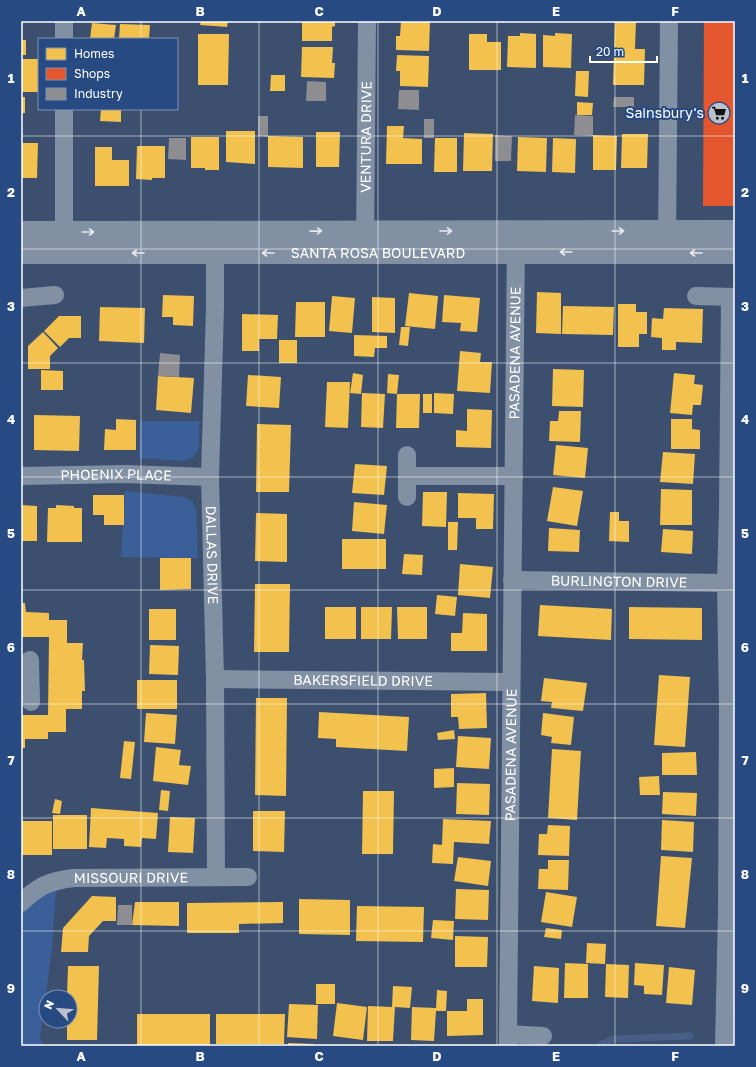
<svg xmlns="http://www.w3.org/2000/svg" width="756" height="1067" font-family="'Golos Text',sans-serif">
<style>
.green{fill:#3b6099}
.homes{fill:#f2c14e}
.shops{fill:#e4572e}
.industry{fill:#8d8d92}
.lines{fill:none;stroke-linecap:round;stroke-linejoin:round}
.stream{stroke:#475f87;stroke-width:7}
.minor{stroke:#8290a4;stroke-width:18}
.tertiary{stroke:#8290a4;stroke-width:22}
.oneway{stroke:#e6e9ed}
.grid{fill:none;stroke:#fff;stroke-width:1;stroke-opacity:0.55}
.labels{text-anchor:middle;stroke-width:4;stroke-linejoin:round;paint-order:stroke}
.poi-label{font-size:14px;fill:#fff;stroke:#274a83;text-anchor:end}
.street-label{font-size:14px;fill:#fff;stroke:#274a83}
.neatline{fill:none;stroke:#fff;stroke-width:1.5}
.grid-label{font-size:13px;text-anchor:middle;font-weight:bold;fill:#fff}
</style>
<rect width="100%" height="100%" fill="#3c4f6e"/>
<path class="green" d="M140 421H199V445L198 450 192 458 182 461 139 458Z
M125 491 183 497 192 501 196 509 198 558 121 557Z
M56 889 52 948 40 1038 44 1046H21V907Z"/>
<path class="homes" d="M201 21H228L227 27 200 25Z
M302 21H335V26L332 27V41H302Z
M401 21H430L429 51 396 50V36H400Z
M615 21H636L635 49H645L644 85H613Z
M92 23 116 25 114 39H90Z
M120 24 150 25 149 39H119Z
M520 33 536 34V68L507 67 508 36H520Z
M555 33 572 34 571 68 543 67V35L555 36Z
M198 34H229L228 85H198Z
M469 34H487V42H501V70H469Z
M21 40H26V55H21Z
M302 47H333L332 63H335L334 78 301 77Z
M397 55 429 56 428 87 400 86V71H396Z
M21 59H39V92H21Z
M576 71H589L588 97 575 96Z
M271 75H285V91H270Z
M21 97H25V113H21Z
M577 102 593 103 592 115H577Z
M101 109H121V122L100 121Z
M387 126H404L403 138 422 139V164H386Z
M226 131H255V164L226 162Z
M316 132H340L339 167H316Z
M464 133 493 134 492 171H463Z
M622 134H648L647 168H621Z
M593 135 617 136 616 170H593Z
M268 136 303 137V168L268 167Z
M191 137H219V170H205V168H191Z
M518 137 547 138 546 172 517 171Z
M435 138H457V172H434Z
M553 138 576 139 575 173 552 172Z
M21 143H38L37 178H21Z
M137 146H165V178H152V180L136 179Z
M95 147H112V160H129V186H95Z
M537 292 561 293V334L536 333Z
M409 293 438 296 435 329 405 326Z
M163 295 194 296 193 326 173 325V317H162Z
M444 295 480 298 477 332 460 331 461 323 442 322Z
M332 296 355 298 352 333 329 331Z
M372 297 395 298V333L372 332Z
M296 302H325V337H295Z
M618 304H636V312H647V334H639V347H618Z
M563 306 614 307 613 335 562 334Z
M100 307 145 308 144 343 99 341Z
M664 308 703 309 702 343 676 342V350H662V338L651 337 652 318 663 319Z
M242 314 278 315 277 339H259V351H242Z
M59 316H81V338H69L60 347 44 331Z
M401 327H410L408 346 399 345Z
M43 332 58 348 50 356V369H28V346Z
M354 335 387 336V348H375L374 357 354 356Z
M279 340H297V363H279Z
M460 351 481 353 480 362H492L490 393 457 391Z
M553 369 584 370 583 407 552 406Z
M41 370 63 371V390H41Z
M353 373 363 375 361 394 350 393Z
M674 373 695 375 694 384 703 385 701 405H693L692 415 670 413Z
M388 374 399 375 397 394 387 393Z
M248 375 281 377 279 408 246 406Z
M158 376 194 378 191 413 156 410Z
M327 382H350L348 428 325 427Z
M362 393 385 394 383 428 361 427Z
M434 393 454 394 453 414 434 413Z
M397 394H420L419 428H396Z
M423 394H432V413H423Z
M467 409 492 410 491 448 456 447V430L467 431Z
M559 411H581L580 442 549 441 550 421H558Z
M34 415 80 416 79 451 34 450Z
M116 419 136 420V450H104L105 429 116 430Z
M671 419H692V429L700 430V449H671Z
M257 424 291 425 289 492H256Z
M556 445 588 448 585 478 553 475Z
M663 452 695 454 693 484 660 482Z
M355 464 387 466 384 495 352 493Z
M553 487 583 491 577 526 547 521Z
M661 489 692 490V525H660Z
M423 492H447L446 527 422 526Z
M458 493 494 494 493 529H476V518H458Z
M93 495H124V525H104V515H93Z
M354 502 387 505 384 534 352 531Z
M21 505 37 506V541H21Z
M56 505 74 506V508H82V542H47L48 508H56Z
M610 512H619V521H629V542L609 541Z
M256 513 287 514V562L255 561Z
M448 522H458L457 550H448Z
M549 528 580 530 579 552 548 551Z
M663 529 693 531 692 554 661 552Z
M342 539H386V569H342Z
M404 554 423 555 422 575 402 574Z
M160 558H191V589L160 590Z
M460 564 493 567 490 598 458 595Z
M255 584H290L289 652H254Z
M437 595 457 597 455 616 435 614Z
M21 603H25L26 612 49 613V620H67V643H83L82 660H84L85 691H82V709H66V732H48V739H25V748H21V715H48L49 637H21Z
M540 605 612 609 611 640 538 636Z
M325 607H356V639H325Z
M361 607H392L391 639H361Z
M397 607H427V639H398Z
M629 607 702 608V640L629 639Z
M149 609H176V640H149Z
M463 613 487 614V651H451V633H462Z
M150 645 179 646 178 675 149 674Z
M659 675 690 677 685 747 654 745Z
M544 678 587 683 583 711 551 708 552 702 541 701Z
M137 680H177V709H137Z
M486 693 487 728 459 729 458 717H451V694Z
M256 698H287L286 796 255 795Z
M319 712 409 717 407 751 336 747V739L318 738Z
M146 713 177 715 175 744 144 742Z
M543 713 574 717 571 745 551 743 552 737 541 735Z
M454 730 455 739 438 740 437 733Z
M458 736 491 738 489 769 456 767Z
M124 741 135 742 131 779 120 778Z
M156 747 181 750 179 765 191 766 188 785 153 781Z
M552 749 581 751 577 820 548 818Z
M696 752 697 775H662V753Z
M454 768V787L434 788V769Z
M659 776 660 795H640L639 777Z
M457 783 490 784 489 815 456 814Z
M161 790 170 791 168 811 159 810Z
M363 791H394L393 854H362Z
M663 792 697 793 696 816 662 814Z
M55 799 62 801 60 814 52 813Z
M91 808 158 813 156 839 142 838 141 847 124 846V839L107 838 106 848 89 847Z
M253 811H285L284 852 253 851Z
M53 815H87V849H53Z
M170 817 195 818 193 853 168 852Z
M443 819 491 821 489 844 454 842 453 864 432 863 433 844 442 845Z
M662 820 694 822 693 852 661 850Z
M21 821H52V855H21Z
M548 825 570 826 569 856 538 855 539 834H547Z
M661 856 692 858 685 928 656 926Z
M458 857 491 861 488 886 454 881Z
M548 860H569L568 890 538 889 539 869H548Z
M456 889 489 890 488 920 455 919Z
M546 892 577 897 572 927 541 922Z
M92 896 116 897V921H103L89 936 88 952H61L63 928Z
M299 899 350 900V935L299 934Z
M135 902H179V926L132 925Z
M283 902V923L239 924V913V933H187V903Z
M357 906 424 907 423 942 356 941Z
M433 920 454 921 453 940 431 938Z
M546 928 562 930 561 939 544 937Z
M455 936 488 937 487 967H455Z
M587 943 606 944 605 964 586 963Z
M565 963 588 964V998H564Z
M635 963 664 965 662 995 644 994V986L634 985Z
M606 964 629 965 628 998 605 997Z
M68 966H99L97 1040H67V1021H70V997H67Z
M534 966 559 968 558 1003 532 1001Z
M669 967 695 970 692 1005 666 1003Z
M316 984H335V1004H316Z
M393 986 412 987 410 1008 395 1007 393 1041H367L368 1006 392 1007Z
M437 990 447 991 446 1011H436L434 1041 411 1040 412 1007 436 1008Z
M467 999H483V1035L447 1036V1011H467Z
M337 1003 367 1007 363 1040 333 1036Z
M289 1004 318 1005 317 1039 287 1037Z
M137 1014H210V1046H137Z
M216 1014H285L284 1044H216Z
M288 1043 314 1044V1046H288Z"/>
<path class="shops" d="M704 21H735V206H703Z"/>
<path class="industry" d="M307 81 326 82V101H306Z
M399 90H419V110L398 109Z
M614 97H634V107H613Z
M575 115 593 116V136L574 135Z
M258 116H268V137L258 136Z
M424 119H434V138H424Z
M495 135 512 136 511 161H495Z
M169 138H186V160L168 159Z
M160 353 180 355 179 377 158 376Z
M118 905H132V925H117Z"/>
<g class="lines">
<path class="stream" d="M599 1046 613 1039 690 1036"/>
<g class="minor">
<path d="M64 39V21"/>
<path id="s1" d="M215 239V307L210 477 215 679 216 877"/>
<path id="s2" d="M365 244 367 21"/>
<path d="M667 244 669 21"/>
<path d="M64 246V109"/>
<path d="M696 296 735 297"/>
<path d="M21 298 55 295"/>
<path id="s3" d="M21 476 125 474 210 477"/>
<path d="M407 476H514"/>
<path d="M407 497V455"/>
<path id="s4" d="M512 580 726 583"/>
<path d="M30 660 31 702"/>
<path id="s5" d="M215 679 511 682"/>
<path id="s6" d="M21 903C38 886 49 881 73 878L248 877"/>
<path id="s7" d="M508 1034 516 239"/>
<path d="M508 1045V1034L543 1036"/>
<path d="M724 1046 727 912 728 707 726 583 728 509 730 297"/>
</g>
<g class="tertiary">
<path d="M21 232 735 231"/>
<path id="s8" d="M21 253H735"/>
</g>
</g>
<defs><path id="oneway-shaft" d="M-6 0H5M1.5-3L5.5 0L1.5 3" fill="none" stroke-width="1.6" stroke-linecap="round" stroke-linejoin="round"/></defs>
<g class="oneway">
<use href="#oneway-shaft" transform="translate(316 231) rotate(-1)"/>
<use href="#oneway-shaft" transform="translate(446 231)"/>
<use href="#oneway-shaft" transform="translate(618 231)"/>
<use href="#oneway-shaft" transform="translate(88 232)"/>
<use href="#oneway-shaft" transform="translate(566 252) rotate(-180)"/>
<use href="#oneway-shaft" transform="translate(138 253) rotate(-180)"/>
<use href="#oneway-shaft" transform="translate(268 253) rotate(180)"/>
<use href="#oneway-shaft" transform="translate(696 253) rotate(-180)"/>
</g>
<path class="grid" d="M141 21V39M259 21V1046M378 21V1046M497 21V1046M615 21V1046M141 109V1046M21 136H735M21 249H735M21 363H735M21 477H735M21 590H735M21 704H735M21 818H735M21 931H735"/>
<defs>
<g id="supermarket-disc" transform="scale(1.15)"><circle r="9.5" fill="#bbc1cc" stroke="#274a83"/><path d="M-6-5.5h2.5l.6 2H6L4.5 2H-2.5L-4.4-4H-6ZM-1.5 3.2a1.3 1.3 0 1 0 .1 0ZM3 3.2a1.3 1.3 0 1 0 .1 0Z" fill="#111"/></g>
</defs>
<g fill-rule="evenodd">
<use href="#supermarket-disc" x="719" y="113"/>
</g>
<g class="labels">
<g class="poi-label">
<text x="704" y="118">Sainsbury's</text>
</g>
<g class="street-label">
<text dy="5" stroke="none"><textPath href="#s2" startOffset="107">VENTURA DRIVE</textPath></text>
<text dy="5" stroke="none"><textPath href="#s8" startOffset="357">SANTA ROSA BOULEVARD</textPath></text>
<text dy="5" stroke="none"><textPath href="#s7" startOffset="681">PASADENA AVENUE</textPath></text>
<text dy="5" stroke="none"><textPath href="#s3" startOffset="95">PHOENIX PLACE</textPath></text>
<text dy="5" stroke="none"><textPath href="#s1" startOffset="316">DALLAS DRIVE</textPath></text>
<text dy="5" stroke="none"><textPath href="#s4" startOffset="107">BURLINGTON DRIVE</textPath></text>
<text dy="5" stroke="none"><textPath href="#s5" startOffset="148">BAKERSFIELD DRIVE</textPath></text>
<text dy="5" stroke="none"><textPath href="#s7" startOffset="279">PASADENA AVENUE</textPath></text>
<text dy="5" stroke="none"><textPath href="#s6" startOffset="117">MISSOURI DRIVE</textPath></text>
</g>
</g>
<rect width="756" height="1067" fill="none" stroke="#274a83" stroke-width="44"/>
<rect x="38" y="38" width="140" height="72" fill="#274a83" stroke="#7d92b5"/>
<rect x="46" y="48" width="20" height="12" fill="#f2c14e" stroke="#7d92b5"/>
<text x="74" y="58" font-size="12" fill="#ffffff">Homes</text>
<rect x="46" y="68" width="20" height="12" fill="#e4572e" stroke="#7d92b5"/>
<text x="74" y="78" font-size="12" fill="#ffffff">Shops</text>
<rect x="46" y="88" width="20" height="12" fill="#8d8d92" stroke="#7d92b5"/>
<text x="74" y="98" font-size="12" fill="#ffffff">Industry</text>
<g transform="translate(58 1009) rotate(296)"><circle r="19" fill="#274a83" stroke="#7d92b5"/>
<path d="M0-3L7 15L0 10L-7 15Z" fill="#bbc1cc"/>
<text y="-6" font-size="11" font-weight="bold" text-anchor="middle" fill="#ffffff">N</text>
</g>
<path d="M590 56v6h67v-6" fill="none" stroke="#ffffff" stroke-width="2"/>
<text x="596" y="56" font-size="12" fill="#ffffff" stroke="#274a83" stroke-width="3" paint-order="stroke">20 m</text>
<rect x="22" y="22" width="712" height="1023" class="neatline"/>
<g class="grid-label">
<text x="81" y="16">A</text>
<text x="200" y="16">B</text>
<text x="319" y="16">C</text>
<text x="437" y="16">D</text>
<text x="556" y="16">E</text>
<text x="675" y="16">F</text>
<text x="11" y="83">1</text>
<text x="745" y="83">1</text>
<text x="11" y="197">2</text>
<text x="745" y="197">2</text>
<text x="11" y="311">3</text>
<text x="745" y="311">3</text>
<text x="11" y="424">4</text>
<text x="745" y="424">4</text>
<text x="11" y="538">5</text>
<text x="745" y="538">5</text>
<text x="11" y="652">6</text>
<text x="745" y="652">6</text>
<text x="11" y="765">7</text>
<text x="745" y="765">7</text>
<text x="11" y="879">8</text>
<text x="745" y="879">8</text>
<text x="11" y="993">9</text>
<text x="745" y="993">9</text>
<text x="81" y="1061">A</text>
<text x="200" y="1061">B</text>
<text x="319" y="1061">C</text>
<text x="437" y="1061">D</text>
<text x="556" y="1061">E</text>
<text x="675" y="1061">F</text>
</g>
</svg>
